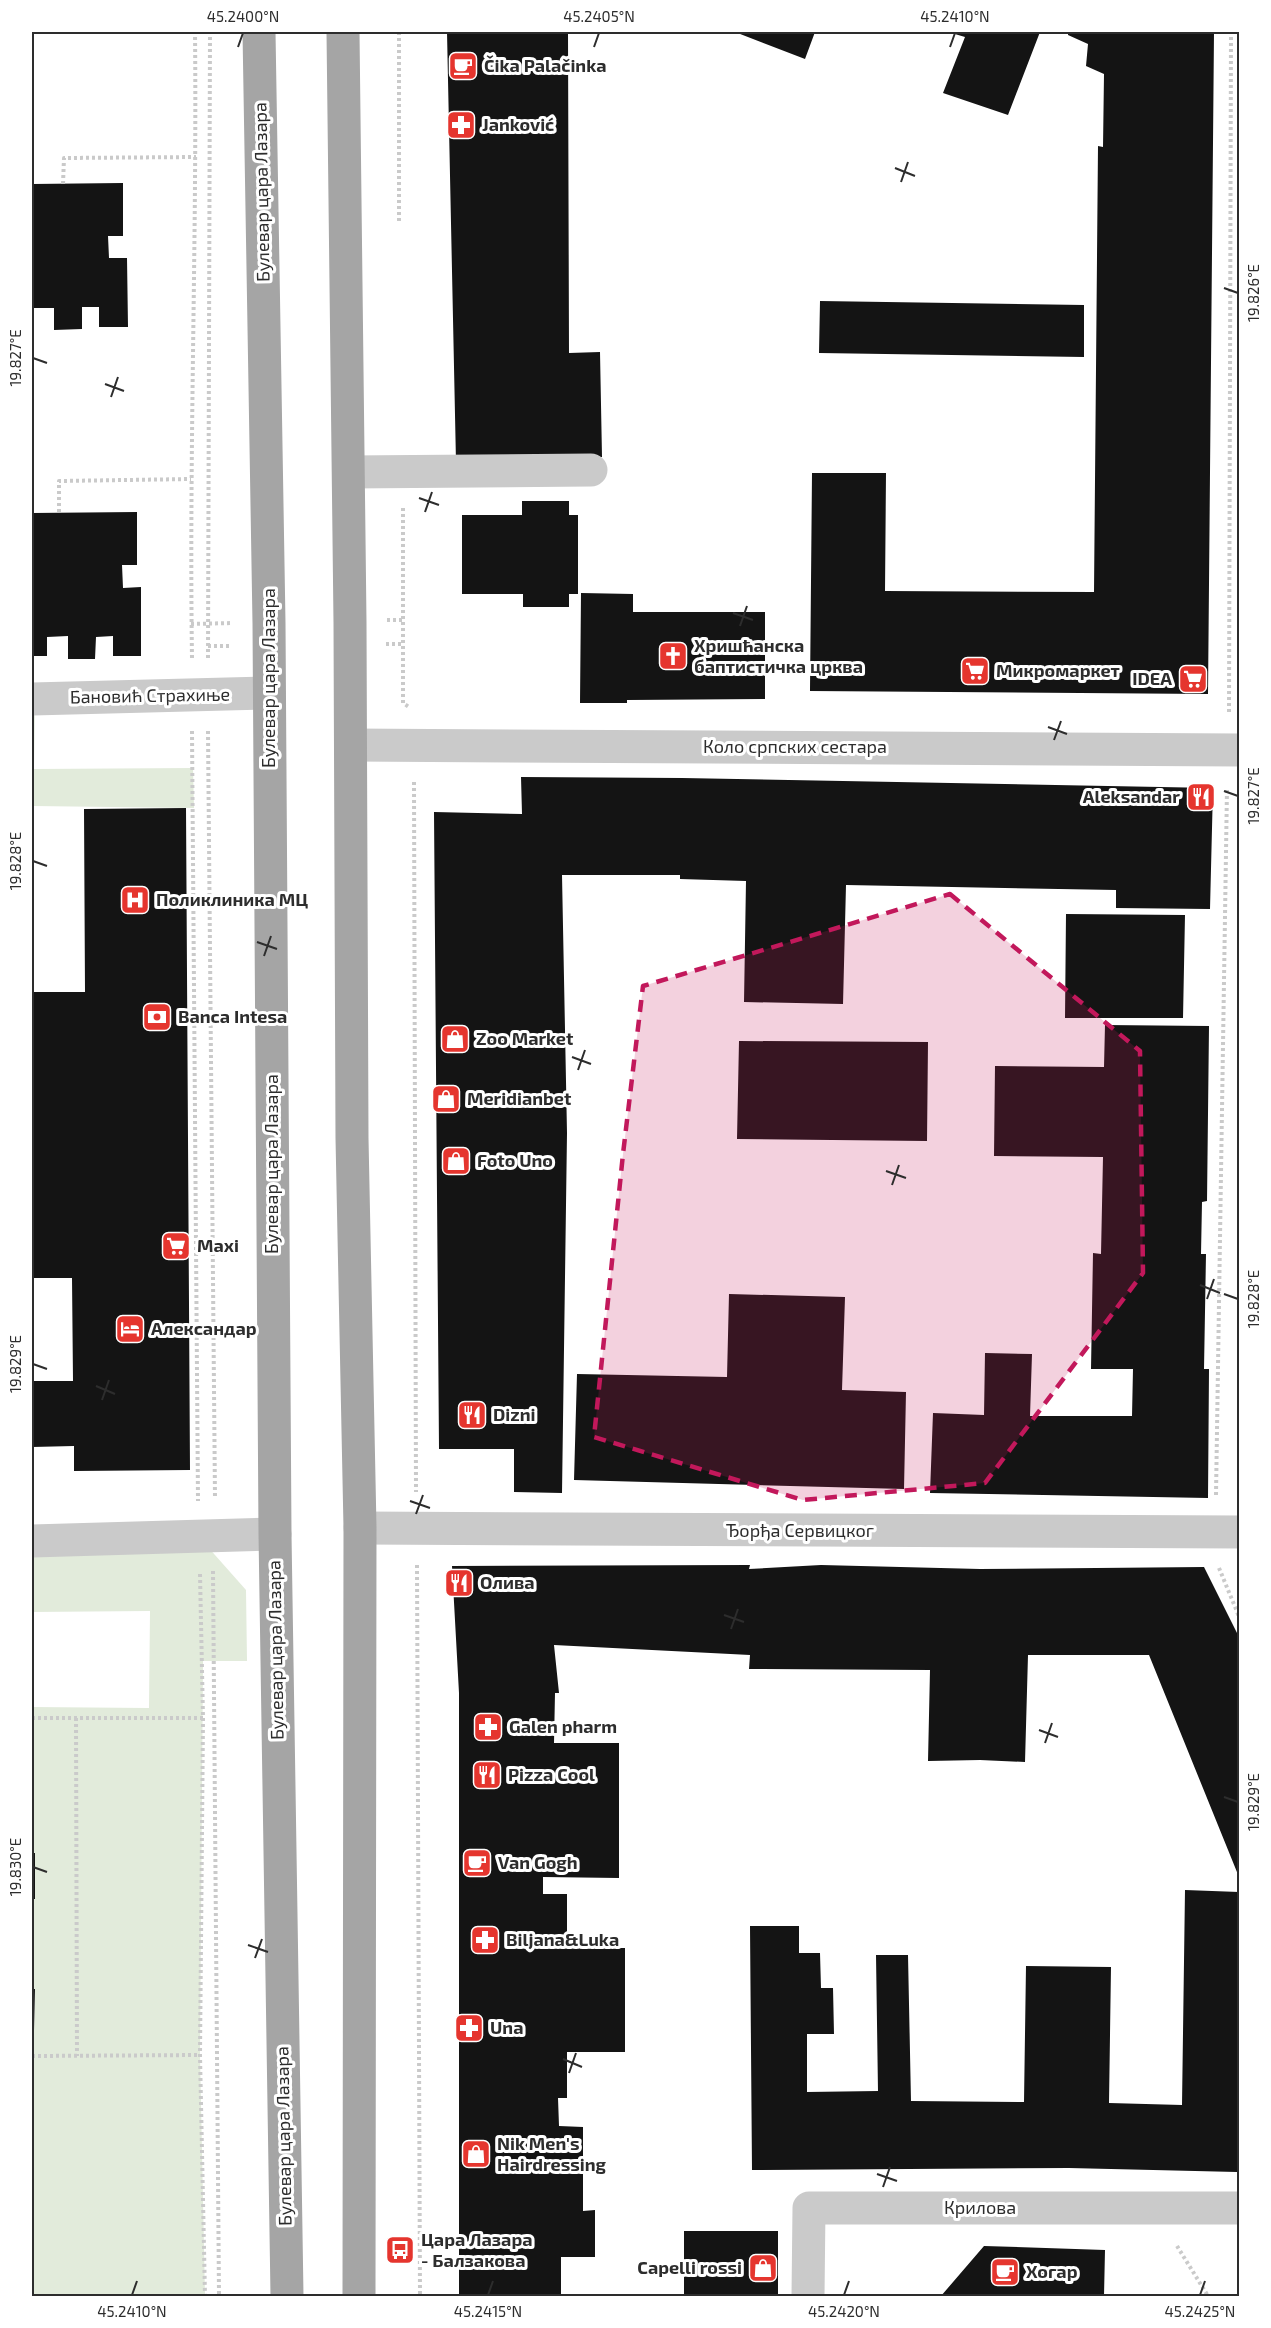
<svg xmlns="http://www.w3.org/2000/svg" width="1271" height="2328" font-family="'Exo 2',sans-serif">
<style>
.green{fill:#e2ebdb}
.building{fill:#141414}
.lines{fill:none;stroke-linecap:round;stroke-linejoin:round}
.path{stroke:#cacaca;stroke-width:4;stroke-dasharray:3 3;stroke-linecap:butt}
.minor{stroke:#cacaca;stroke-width:33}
.major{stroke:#a5a5a5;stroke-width:33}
.marked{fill:#c2185b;fill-opacity:0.2;stroke:#c2185b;stroke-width:4.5;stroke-dasharray:12 8;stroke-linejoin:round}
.ticks{fill:none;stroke:#2d2d2d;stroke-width:2}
.labels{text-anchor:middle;stroke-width:6;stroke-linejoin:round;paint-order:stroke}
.poi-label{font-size:18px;font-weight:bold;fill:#2d2d2d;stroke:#fff;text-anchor:start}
.street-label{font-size:18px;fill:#2d2d2d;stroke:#fff}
.neatline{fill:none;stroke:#2d2d2d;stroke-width:2}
.ticks-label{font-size:15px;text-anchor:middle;fill:#2d2d2d}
</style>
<rect width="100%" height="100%" fill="#fff"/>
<path class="green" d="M32 699H35L34 769 193 768 194 808 32 806Z
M199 1537 246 1590 247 1661H203L200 2055 205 2296H32V2030H34L35 1989H32V1899L35 1898V1853H32V1707L149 1708 150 1611 32 1612V1543Z"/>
<path class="building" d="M447 32H568L569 353 600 352 602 457 456 462Z
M735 32H815L805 59Z
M948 32H1040L1008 115 943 93 965 37Z
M1068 32H1214L1208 694 810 691 812 473H886L885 591 1094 592 1098 146 1103 147 1104 74 1086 66 1088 44 1068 35Z
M123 183V236H108L109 258H127L128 327H99V307H82V329L54 330V308H34V327H32V184Z
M820 301 1084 305V357L819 353Z
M522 501H569V515H578V594H569V607H523V594H462V515H522Z
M137 512V565H122L123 588 141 587V656H113V636L96 637 95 659H68V636L47 637V656H32V513Z
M581 593 633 594V612H765V699L627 700V703H580Z
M521 777 682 778 1213 788 1210 909 1116 908V890L846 885 843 1004 744 1002 746 881 680 879V875H562L567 1133 562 1493 514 1492V1449H439L434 812 522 814Z
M186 808 190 1470 74 1471V1446L32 1447V1381H73L72 1278H32V992H85L84 809Z
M1066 914 1185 915 1183 1018H1065Z
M1105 1025 1209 1026 1207 1201 1202 1202 1201 1254H1206L1204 1369H1209L1208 1498 930 1493 933 1413 984 1415 985 1353 1032 1354 1030 1416H1132L1133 1369H1091L1093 1253 1101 1254 1103 1157 994 1156 995 1066 1104 1067Z
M739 1041 928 1042 927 1141 737 1139Z
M729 1294 845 1297 842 1390 906 1392 904 1489 574 1480 577 1374 727 1377Z
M750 1565 749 1569 821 1565 980 1569 1204 1567 1239 1637V1877L1149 1655H1028L1025 1762 980 1760 928 1761 930 1670 749 1669 750 1655 554 1645 559 1693H555L554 1743H619V1878L543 1877V1894H567V1948H625V2052H567V2098H558L559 2126 583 2127V2211L595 2210V2257H561V2296H459V1693L452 1566Z
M32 1853H35V1899H32Z
M1185 1890 1239 1892 1237 2172 1069 2168 752 2170 750 1926H799V1953H820L821 1988H833L834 2034H807V2092L878 2091 876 1955H908L911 2101 1024 2102 1026 1966 1111 1967 1109 2103 1182 2105Z
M32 1989H35L34 2030H32Z
M684 2231H778V2296H684Z
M984 2246 1105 2250 1104 2296H941Z"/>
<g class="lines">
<path class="path" d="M399 32V222
M63 184 64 158 196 157
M403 508V703L409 707
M59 512V481L191 479
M387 620H403
M191 624 233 623
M386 644H403
M208 646H232
M192 658C189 449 197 240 195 32
M208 658 210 32
M1229 712 1231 32
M192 731 198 1501
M208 731 215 1498
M414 782 416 1492
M1216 1495 1227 788
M417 1565 420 2296
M1219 1568 1240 1619
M213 1571 219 2296
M200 1574 203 1718 200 2055 205 2296
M32 1718H203
M76 1718 77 2056
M32 2056 200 2055
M1177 2246 1208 2296"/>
<path class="minor" d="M349 472 591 470
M32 699 269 693
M351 745 1240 750
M360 1528 1240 1532
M32 1541 275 1534
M808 2296 809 2208H1240"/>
<path class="major" d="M259 32 269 623 275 1534 287 2296
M343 32 350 622 352 1138 360 1528 359 2296"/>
</g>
<path class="marked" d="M950 894 1140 1051 1143 1273 985 1483 803 1500 594 1437 623 1154 643 986Z"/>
<path class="ticks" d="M238 47 243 33M594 47 599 33M950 47 955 33M895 168 915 176M901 182 908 162M1224 288 1238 293M33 358 47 363M105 384 124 391M111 397 118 377M419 498 439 505M425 512 432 492M733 613 753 620M740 626 747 606M1048 727 1067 734M1054 740 1061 721M1224 791 1238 796M33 861 47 866M257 942 277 949M264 956 271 936M572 1057 591 1064M578 1070 585 1050M886 1171 906 1178M892 1185 899 1165M1200 1285 1220 1293M1224 1294 1238 1299M1207 1299 1214 1279M33 1364 47 1369M96 1386 115 1394M102 1400 109 1380M410 1501 430 1508M416 1514 423 1495M724 1615 744 1622M731 1629 738 1609M1039 1730 1058 1737M1045 1743 1052 1723M1224 1797 1238 1802M33 1867 47 1872M248 1945 268 1952M255 1958 262 1939M563 2059 582 2067M569 2073 576 2053M877 2174 897 2181M883 2187 890 2167M132 2295 137 2281M488 2295 493 2281M844 2295 849 2281M1200 2295 1205 2281"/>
<defs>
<g id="cafe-square" transform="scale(1.5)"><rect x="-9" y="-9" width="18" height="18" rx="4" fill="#e5352e" stroke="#fff"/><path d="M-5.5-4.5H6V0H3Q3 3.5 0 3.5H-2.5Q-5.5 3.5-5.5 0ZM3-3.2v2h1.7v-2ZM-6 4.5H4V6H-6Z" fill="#fff"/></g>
<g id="pharmacy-square" transform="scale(1.5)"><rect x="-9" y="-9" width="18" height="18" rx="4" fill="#e5352e" stroke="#fff"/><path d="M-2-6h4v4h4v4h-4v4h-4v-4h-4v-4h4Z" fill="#fff"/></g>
<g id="church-square" transform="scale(1.5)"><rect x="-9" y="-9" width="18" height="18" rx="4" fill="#e5352e" stroke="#fff"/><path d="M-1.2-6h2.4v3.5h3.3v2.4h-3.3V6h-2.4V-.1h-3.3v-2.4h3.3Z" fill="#fff"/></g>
<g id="supermarket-square" transform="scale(1.5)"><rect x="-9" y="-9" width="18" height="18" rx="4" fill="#e5352e" stroke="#fff"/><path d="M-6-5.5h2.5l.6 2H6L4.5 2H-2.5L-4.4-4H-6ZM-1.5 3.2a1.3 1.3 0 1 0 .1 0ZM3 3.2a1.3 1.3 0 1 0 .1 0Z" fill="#fff"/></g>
<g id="restaurant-square" transform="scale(1.5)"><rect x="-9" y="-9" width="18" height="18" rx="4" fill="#e5352e" stroke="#fff"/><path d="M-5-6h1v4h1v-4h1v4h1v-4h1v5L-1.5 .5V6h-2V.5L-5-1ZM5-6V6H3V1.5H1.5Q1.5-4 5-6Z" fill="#fff"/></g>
<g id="hospital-square" transform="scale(1.5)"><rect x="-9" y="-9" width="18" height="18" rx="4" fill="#e5352e" stroke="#fff"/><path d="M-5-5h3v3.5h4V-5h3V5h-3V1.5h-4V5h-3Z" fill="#fff"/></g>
<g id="bank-square" transform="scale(1.5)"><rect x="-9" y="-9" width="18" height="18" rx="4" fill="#e5352e" stroke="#fff"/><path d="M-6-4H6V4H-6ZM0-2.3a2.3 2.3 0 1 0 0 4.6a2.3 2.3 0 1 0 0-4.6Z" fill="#fff"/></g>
<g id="shop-square" transform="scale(1.5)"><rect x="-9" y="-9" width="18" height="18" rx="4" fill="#e5352e" stroke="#fff"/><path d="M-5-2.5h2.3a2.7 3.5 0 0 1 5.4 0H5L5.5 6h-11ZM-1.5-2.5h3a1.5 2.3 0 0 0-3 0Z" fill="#fff"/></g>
<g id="hotel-square" transform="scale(1.5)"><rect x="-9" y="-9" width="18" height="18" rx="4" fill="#e5352e" stroke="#fff"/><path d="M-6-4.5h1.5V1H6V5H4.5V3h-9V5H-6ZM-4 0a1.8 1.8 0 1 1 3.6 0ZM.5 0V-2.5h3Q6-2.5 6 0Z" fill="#fff"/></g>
<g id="bus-square" transform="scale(1.5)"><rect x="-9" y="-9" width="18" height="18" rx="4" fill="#e5352e" stroke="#fff"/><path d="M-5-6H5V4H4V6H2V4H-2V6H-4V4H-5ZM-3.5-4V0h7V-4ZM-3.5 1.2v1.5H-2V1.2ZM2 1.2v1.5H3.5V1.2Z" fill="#fff"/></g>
</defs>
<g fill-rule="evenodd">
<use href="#cafe-square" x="463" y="66"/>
<use href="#pharmacy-square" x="461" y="125"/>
<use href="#church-square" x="673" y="656"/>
<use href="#supermarket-square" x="975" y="671"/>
<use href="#supermarket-square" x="1193" y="679"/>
<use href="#restaurant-square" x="1201" y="797"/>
<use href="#hospital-square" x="135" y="900"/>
<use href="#bank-square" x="157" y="1017"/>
<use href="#shop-square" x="455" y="1039"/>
<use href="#shop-square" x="446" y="1099"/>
<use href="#shop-square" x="456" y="1161"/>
<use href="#supermarket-square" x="176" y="1246"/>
<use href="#hotel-square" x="130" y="1329"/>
<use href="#restaurant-square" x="472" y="1415"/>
<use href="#restaurant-square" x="459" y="1583"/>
<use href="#pharmacy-square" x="488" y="1727"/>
<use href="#restaurant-square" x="487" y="1775"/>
<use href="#cafe-square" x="477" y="1863"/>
<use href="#pharmacy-square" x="485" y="1940"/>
<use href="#pharmacy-square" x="469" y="2028"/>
<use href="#shop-square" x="476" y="2154"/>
<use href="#bus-square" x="400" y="2250"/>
<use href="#shop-square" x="763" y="2268"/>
<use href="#cafe-square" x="1005" y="2272"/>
</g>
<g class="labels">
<g class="poi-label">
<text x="484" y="72">Čika Palačinka</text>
<text x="482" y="131">Janković</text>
<text x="694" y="652">Хришћанска<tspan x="694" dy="21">баптистичка црква</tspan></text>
<text x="996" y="677">Микромаркет</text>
<text x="1172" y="685" text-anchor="end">IDEA</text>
<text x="1180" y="803" text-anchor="end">Aleksandar</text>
<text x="156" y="906">Поликлиника МЦ</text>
<text x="178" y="1023">Banca Intesa</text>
<text x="476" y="1045">Zoo Market</text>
<text x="467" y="1105">Meridianbet</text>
<text x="477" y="1167">Foto Uno</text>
<text x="197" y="1252">Maxi</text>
<text x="151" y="1335">Александар</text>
<text x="493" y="1421">Dizni</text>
<text x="480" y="1589">Олива</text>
<text x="509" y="1733">Galen pharm</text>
<text x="508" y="1781">Pizza Cool</text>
<text x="498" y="1869">Van Gogh</text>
<text x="506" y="1946">Biljana&amp;Luka</text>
<text x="490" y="2034">Una</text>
<text x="497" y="2150">Nik Men's<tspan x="497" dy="21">Hairdressing</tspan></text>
<text x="421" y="2246">Цара Лазара<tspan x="421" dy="21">- Балзакова</tspan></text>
<text x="742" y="2274" text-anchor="end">Capelli rossi</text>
<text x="1026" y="2278">Хогар</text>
</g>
<g class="street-label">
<text transform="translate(262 192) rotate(-91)" y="6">Булевар цара Лазара</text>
<text transform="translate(269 678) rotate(-90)" y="6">Булевар цара Лазара</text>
<text transform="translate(150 696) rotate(-1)" y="6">Бановић Страхиње</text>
<text x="795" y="753">Коло српских сестара</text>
<text transform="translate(272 1164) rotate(-90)" y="6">Булевар цара Лазара</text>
<text x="800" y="1537">Ђорђа Сервицког</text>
<text transform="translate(276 1650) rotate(-91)" y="6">Булевар цара Лазара</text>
<text transform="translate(284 2136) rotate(-91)" y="6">Булевар цара Лазара</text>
<text x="980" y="2214">Крилова</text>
</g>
</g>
<rect width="1271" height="2328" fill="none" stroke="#ffffff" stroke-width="66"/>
<rect x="33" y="33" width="1205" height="2262" class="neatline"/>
<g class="ticks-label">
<text x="243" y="22">45.2400°N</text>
<text x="599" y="22">45.2405°N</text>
<text x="955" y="22">45.2410°N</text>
<text transform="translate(1254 293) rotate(-90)" y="5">19.826°E</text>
<text transform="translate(16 358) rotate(-90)" y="5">19.827°E</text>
<text transform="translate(1254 796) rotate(-90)" y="5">19.827°E</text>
<text transform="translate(16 861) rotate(-90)" y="5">19.828°E</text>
<text transform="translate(1254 1299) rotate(-90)" y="5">19.828°E</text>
<text transform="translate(16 1364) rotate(-90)" y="5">19.829°E</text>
<text transform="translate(1254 1802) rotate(-90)" y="5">19.829°E</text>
<text transform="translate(16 1867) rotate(-90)" y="5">19.830°E</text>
<text x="132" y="2317">45.2410°N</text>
<text x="488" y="2317">45.2415°N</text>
<text x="844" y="2317">45.2420°N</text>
<text x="1200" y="2317">45.2425°N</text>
</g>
</svg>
